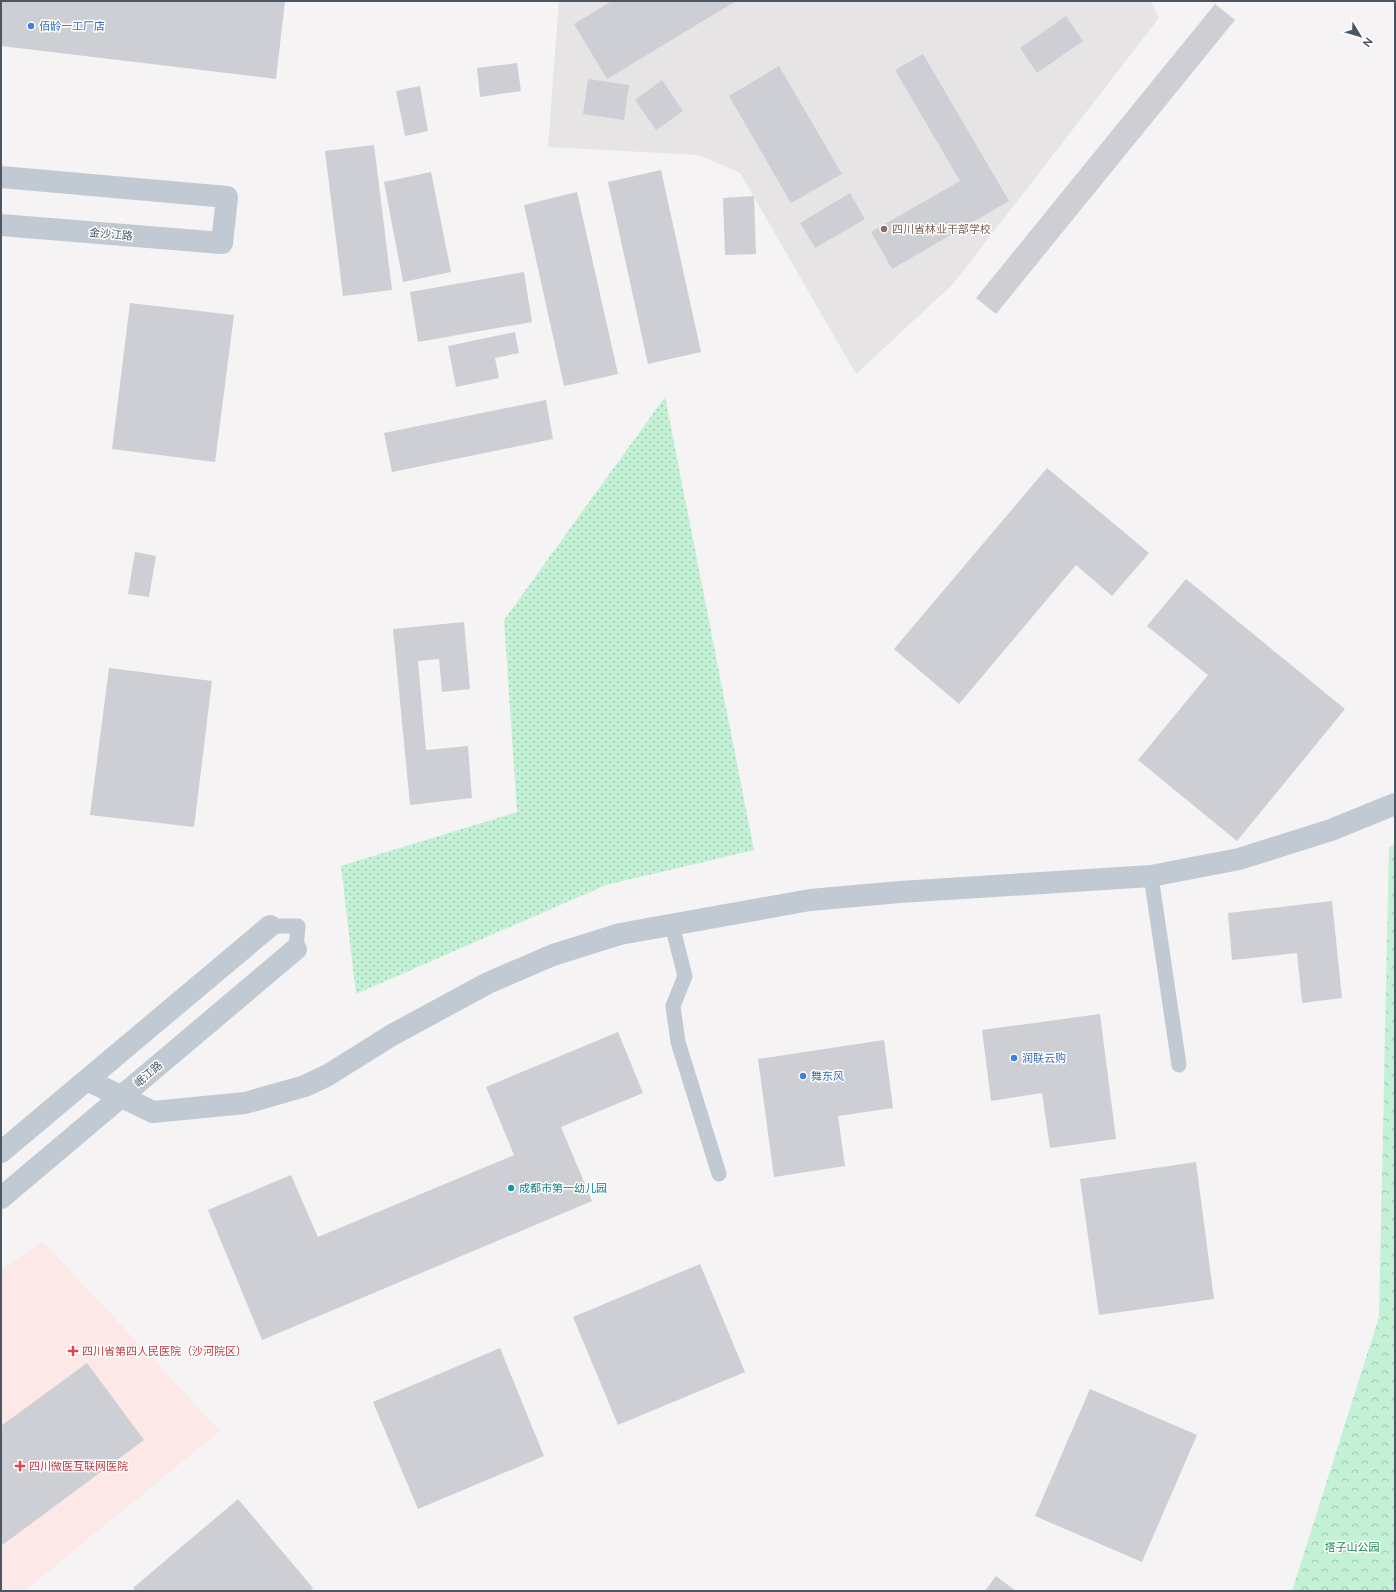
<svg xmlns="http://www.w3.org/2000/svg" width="1396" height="1592" font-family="Raleway,'Noto Sans SC',sans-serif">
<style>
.education{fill:#e6e4e5}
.medical{fill:#fce8e6}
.grass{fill:url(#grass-dots)}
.park{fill:url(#park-crowns)}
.building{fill:#cdcfd5}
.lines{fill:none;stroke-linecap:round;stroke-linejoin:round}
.service{stroke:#c1cad2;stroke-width:15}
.tertiary{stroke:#c1cad2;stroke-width:22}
.shop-dot{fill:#3f7fe0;stroke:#fff;stroke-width:1.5}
.education-dot{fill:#8d6e63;stroke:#fff;stroke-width:1.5}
.culture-dot{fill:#0f9aa8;stroke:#fff;stroke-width:1.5}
.health-dot{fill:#e0444e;stroke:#fff;stroke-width:1.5}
.labels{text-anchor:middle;stroke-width:3;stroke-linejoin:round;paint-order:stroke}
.shop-label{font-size:11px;fill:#366cbe;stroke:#fff;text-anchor:start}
.education-label{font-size:11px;fill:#785e54;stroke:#fff;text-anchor:start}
.street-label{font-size:11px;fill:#4a5661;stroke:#fff}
.culture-label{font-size:11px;fill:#0d838f;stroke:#fff;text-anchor:start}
.health-label{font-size:11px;fill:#be3a42;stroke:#fff;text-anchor:start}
.park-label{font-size:11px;fill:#17864f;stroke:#fff}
</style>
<defs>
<pattern id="grass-dots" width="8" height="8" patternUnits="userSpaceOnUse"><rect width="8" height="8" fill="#c3f1d5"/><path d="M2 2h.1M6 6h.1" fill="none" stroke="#a0c6b0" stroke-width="1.8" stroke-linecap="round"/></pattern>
<pattern id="park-crowns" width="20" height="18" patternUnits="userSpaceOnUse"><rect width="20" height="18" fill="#c3f1d5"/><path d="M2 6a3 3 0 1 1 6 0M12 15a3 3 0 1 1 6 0" fill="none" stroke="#a0c6b0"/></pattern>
</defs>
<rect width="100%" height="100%" fill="#f5f3f3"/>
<path class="education" d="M559 1H1151L1159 18 953 284 856 374 740 173 699 155 548 147Z"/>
<path class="medical" d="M43 1242 220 1431 24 1591H1V1270Z"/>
<path class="grass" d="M665 397 754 850 606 885 356 994 341 866 517 812 504 620Z"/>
<path class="park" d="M1395 844V1591H1292L1379 1317 1389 847Z"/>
<path class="building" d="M1 1H285L276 79 1 46Z
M612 1H736L607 79 574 24Z
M1215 4 1235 20 996 314 976 298Z
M1066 16 1083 41 1037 73 1020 48Z
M923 54 1009 201 892 269 871 232 960 181 895 70Z
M517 63 521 91 480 97 477 68Z
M779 66 842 174 791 203 729 96Z
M588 79 629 85 624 120 583 114Z
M662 80 683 111 656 130 635 100Z
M420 86 428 131 405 136 396 91Z
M374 145 392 290 343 296 325 151Z
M661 170 701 352 648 364 608 182Z
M431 172 451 272 403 282 384 182Z
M577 192 618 374 564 386 524 205Z
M850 193 865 219 815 248 800 223Z
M754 196 756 254 725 255 723 198Z
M524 272 532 322 418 342 410 292Z
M130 303 234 315 215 462 112 449Z
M515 332 519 353 495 358 499 378 456 387 448 346Z
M546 400 553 439 392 472 384 433Z
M1047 468 1149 553 1112 596 1076 565 959 704 894 649Z
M135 552 156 556 149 597 128 594Z
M1186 579 1345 709 1237 841 1138 760 1208 675 1147 626Z
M464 622 470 689 442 692 439 659 418 661 426 750 468 746 472 798 410 805 393 629Z
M109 668 212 681 194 827 90 815Z
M1332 901 1342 998 1302 1003 1297 953 1232 960 1228 913Z
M1100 1014 1116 1139 1050 1148 1042 1093 991 1101 982 1030Z
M618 1032 643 1093 561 1127 592 1201 262 1340 208 1210 291 1175 318 1237 514 1155 486 1087Z
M884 1040 893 1108 838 1116 845 1166 774 1177 758 1059Z
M1196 1162 1214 1299 1099 1315 1080 1179Z
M700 1264 745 1372 618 1425 573 1317Z
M500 1348 544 1456 418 1509 373 1402Z
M87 1363 144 1440 1 1546V1426Z
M1090 1389 1197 1435 1142 1562 1035 1516Z
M238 1499 313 1588 310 1591H135L133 1588Z
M996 1576 1016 1591H985Z"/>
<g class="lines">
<path class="service" d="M1151 876 1179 1065
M672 925 685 976 673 1006 678 1042 719 1174
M270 926H298L296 949"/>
<path class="tertiary" d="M1 177 227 197 222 243 1 225
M87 1080 153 1112 245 1103 305 1086 328 1075 392 1035 488 983 553 955 620 934 810 900 900 892 1151 876 1239 859 1331 830 1395 804
M1 1152 270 926
M1 1198 296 949"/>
</g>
<g class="shop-dot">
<circle cx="31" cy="26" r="4"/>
<circle cx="1014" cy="1058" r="4"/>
<circle cx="803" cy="1076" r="4"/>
</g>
<circle class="education-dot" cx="884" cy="229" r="4"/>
<circle class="culture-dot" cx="511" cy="1188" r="4"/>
<g class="health-dot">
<path d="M71 1345h4v4h4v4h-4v4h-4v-4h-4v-4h4z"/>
<path d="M18 1460h4v4h4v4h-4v4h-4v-4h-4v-4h4z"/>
</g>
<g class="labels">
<g class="shop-label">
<text x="39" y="30">佰龄一工厂店</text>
<text x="1022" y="1062">润联云购</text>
<text x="811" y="1080">舞东风</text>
</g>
<g class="education-label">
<text x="892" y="233">四川省林业干部学校</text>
</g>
<g class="street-label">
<text transform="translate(111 234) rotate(5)" y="4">金沙江路</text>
<text transform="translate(148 1074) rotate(-40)" y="4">岷江路</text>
</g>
<g class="culture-label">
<text x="519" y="1192">成都市第一幼儿园</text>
</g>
<g class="health-label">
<text x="82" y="1355">四川省第四人民医院（沙河院区）</text>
<text x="29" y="1470">四川微医互联网医院</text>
</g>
<g class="park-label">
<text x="1352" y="1551">塔子山公园</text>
</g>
</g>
<rect width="1396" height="1592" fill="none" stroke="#4a5661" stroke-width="4"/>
<g transform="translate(1360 36) rotate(128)" stroke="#ffffff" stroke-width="3" paint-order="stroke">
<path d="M0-3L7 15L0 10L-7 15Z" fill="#4a5661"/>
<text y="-6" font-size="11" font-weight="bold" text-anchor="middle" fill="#4a5661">N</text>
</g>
</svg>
